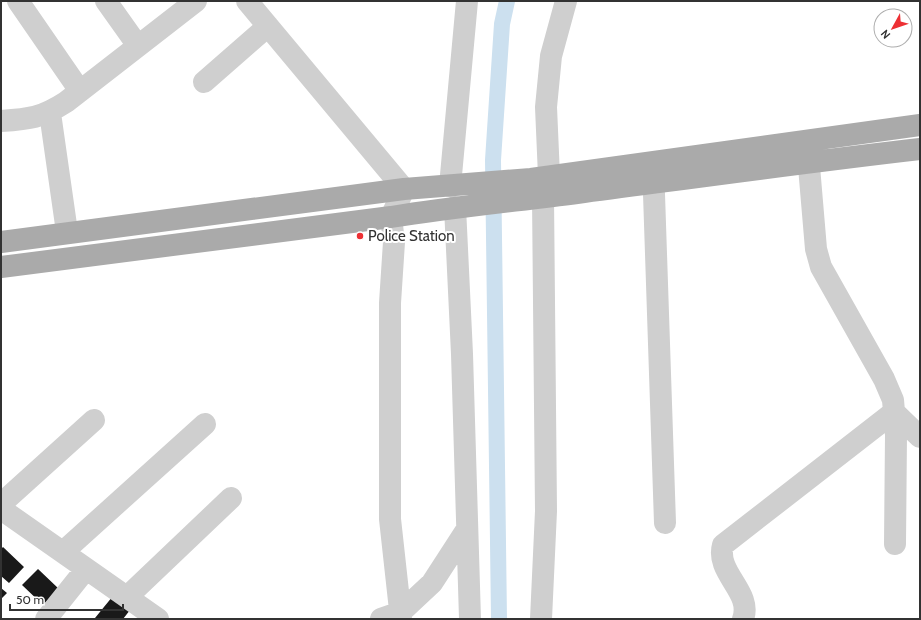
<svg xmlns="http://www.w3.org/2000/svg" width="921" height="620" font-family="Cabin,sans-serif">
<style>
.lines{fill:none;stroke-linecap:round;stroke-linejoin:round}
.canal{stroke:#cce0ef;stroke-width:16}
.building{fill:#191919}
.minor{stroke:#cfcfcf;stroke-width:22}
.major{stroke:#aaa;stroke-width:22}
.poi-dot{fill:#ed3034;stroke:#fff;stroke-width:1.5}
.labels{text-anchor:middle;stroke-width:4;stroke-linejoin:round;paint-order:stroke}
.poi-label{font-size:15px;fill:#323232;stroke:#fff;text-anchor:start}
</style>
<rect width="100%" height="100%" fill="#fff"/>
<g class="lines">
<path class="canal" d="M499 619 493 160 502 24 507 1"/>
</g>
<path class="building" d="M3 547 24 567 9 583 1 576V549Z
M38 569 59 589 43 605 22 585Z
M1 588 7 593 1 599Z
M117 591 134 605 123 619H96L95 618Z"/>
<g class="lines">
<path class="minor" d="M18 1 80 91
M106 1 138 46
M247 1 404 189 391 217 394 242 390 303V519L401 619
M204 82 268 26
M50 113 67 232
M1 121C30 119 41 118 66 102L196 1
M807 143 816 249 821 267 884 379 893 400 896 435 895 544
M653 164 665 523
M549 176 546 107 551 56 566 1
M450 186 467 1
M455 207 462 354 470 619
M1 504 94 420
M1 509 158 619
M63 552 205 424
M127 597 231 498
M46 619 86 569
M381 619 401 612 432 583 467 529
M541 619 546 511 543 197
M743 619C753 592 715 573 723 545L894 412 920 437"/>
<path class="major" d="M1 242 404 189 531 179 920 125
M1 267 391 217C453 207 515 201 577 193 691 178 806 162 920 149"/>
</g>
<circle class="poi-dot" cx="360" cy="236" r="4"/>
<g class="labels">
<g class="poi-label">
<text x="368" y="241">Police Station</text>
</g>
</g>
<rect width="921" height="620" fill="none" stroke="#323232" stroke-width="4"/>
<g transform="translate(893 28) rotate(230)"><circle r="19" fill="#ffffff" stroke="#adadad"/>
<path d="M0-3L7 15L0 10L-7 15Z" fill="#ed3034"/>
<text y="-6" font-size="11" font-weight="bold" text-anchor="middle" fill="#323232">N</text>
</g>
<path d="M10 604v6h113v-6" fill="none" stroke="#323232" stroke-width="2"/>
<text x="16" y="604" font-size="12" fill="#323232" stroke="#ffffff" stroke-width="3" paint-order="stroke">50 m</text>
</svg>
